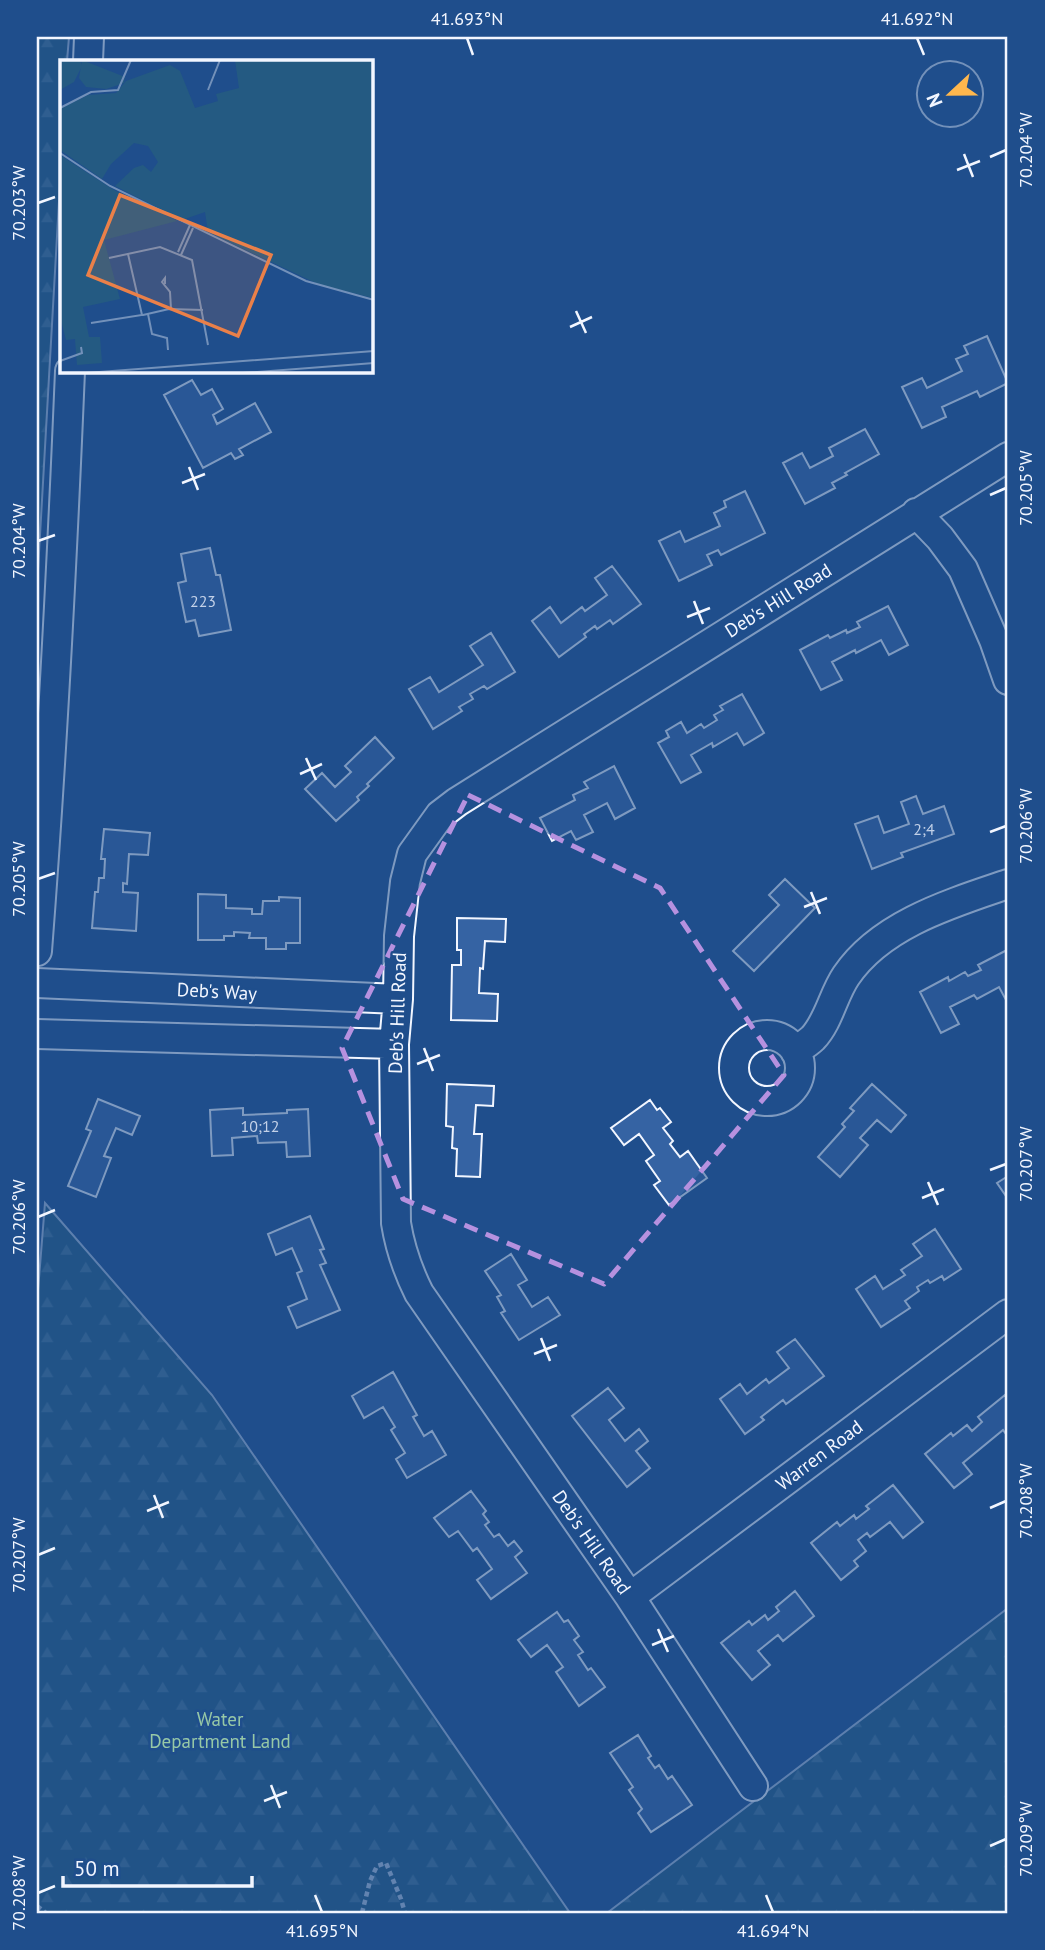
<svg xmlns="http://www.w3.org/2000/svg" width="1045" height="1950" font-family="'PT Sans',sans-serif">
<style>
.forest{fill:url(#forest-firs);stroke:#a8bbd7;stroke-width:2}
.building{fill:#3563a3;stroke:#f2f6ff;stroke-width:2}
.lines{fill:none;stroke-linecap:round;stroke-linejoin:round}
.minor-casing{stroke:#f2f6ff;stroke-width:32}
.path{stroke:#b3c4dc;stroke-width:4.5;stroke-dasharray:5 3.5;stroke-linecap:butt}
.minor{stroke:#1f4e8c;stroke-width:28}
.marked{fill:none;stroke:#b691df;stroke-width:5;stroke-dasharray:14 9;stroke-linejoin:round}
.ticks{fill:none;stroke:#f2f6ff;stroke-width:2.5}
.labels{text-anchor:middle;stroke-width:5;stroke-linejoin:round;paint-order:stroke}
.number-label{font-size:16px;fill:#c3d1e8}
.street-label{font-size:19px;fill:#f2f6ff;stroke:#1f4e8c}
.park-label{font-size:19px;fill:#97c8a6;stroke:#1f4e8c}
.inset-road{fill:none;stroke:#7391ba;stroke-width:2}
.view{fill:#ea8049;fill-opacity:0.15;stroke:#ea8049;stroke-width:3.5}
.inset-edge{fill:none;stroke:#f2f6ff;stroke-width:3.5}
.neatline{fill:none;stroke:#f2f6ff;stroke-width:2.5}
.ticks-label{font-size:18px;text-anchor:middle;fill:#f2f6ff}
</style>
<defs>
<pattern id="forest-firs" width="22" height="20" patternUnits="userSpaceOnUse" patternTransform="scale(1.75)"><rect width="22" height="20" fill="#245a82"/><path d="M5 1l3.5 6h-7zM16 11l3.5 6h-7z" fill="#447295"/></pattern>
</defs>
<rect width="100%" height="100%" fill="#1f4e8c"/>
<path class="forest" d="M37 37H69L67 61H61V166L37 588Z
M45 1203 212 1395 570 1913H37V1303Z
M1008 1608V1913H607Z"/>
<path class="building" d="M987 336 1008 383 980 397 977 391 942 407 946 417 922 428 902 387 922 378 927 388 962 371 956 359 968 354 964 346Z
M192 380 201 395 212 389 223 409 213 415 217 424 255 403 271 432 239 449 243 455 235 459 231 453 203 468 164 395Z
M865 429 879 454 845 473 847 475 832 483 835 488 805 504 783 463 802 453 810 468 833 456 829 448Z
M745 491 765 533 721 555 718 550 707 555 712 565 679 581 659 541 680 531 685 542 720 526 714 513 726 507 724 501Z
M210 548 216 575H220L231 630 199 636 195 620 186 622 178 583 186 581 181 554Z
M612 566 641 604 613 624 610 620 597 629 595 626 584 634 586 637 559 657 532 621 550 607 561 623 582 607 585 611 607 595 595 578Z
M888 606 908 645 889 655 881 640 856 653 855 650 832 662 842 680 821 690 800 650 828 635 830 638 846 630 847 633 860 627 857 622Z
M491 633 515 672 487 689 484 686 470 694 473 699 459 707 462 711 433 729 409 689 430 677 439 692 483 665 470 646Z
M742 694 764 733 744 745 737 733 713 747 712 743 691 755 701 772 681 783 658 743 669 737 666 731 681 722 687 733 701 724 704 728 717 720 714 715 723 710 720 706Z
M375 737 394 758 367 784 369 786 357 797 359 800 336 821 305 789 322 773 335 787 351 772 345 766Z
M614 766 635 808 615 819 607 803 584 815 593 832 576 840 571 831 552 841 540 818 575 800 573 795 588 788 584 782Z
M916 796 923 814 944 806 954 834 901 853 903 857 872 869 855 824 878 816 884 833 909 824 901 802Z
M104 829 150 833 148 855 129 854 127 884 123 883V892L138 893 136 931 92 928 95 892H98L99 878H104L105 859H101Z
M785 879 815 908 754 971 733 951 779 905 769 895Z
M198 894 226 895V908L252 909V914H262L263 901H279V897L300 898V943H286V949H266V938H249L250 933 234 932V936H224V940H198Z
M457 918 506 919 505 942 485 941 483 969 480 968 479 993 498 994 497 1021 451 1020 452 965H461V950H457Z
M1007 950 1008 999 1006 1000 999 987 977 999 974 995 950 1007 959 1024 941 1033 920 992 948 977 949 981 965 972 968 976 981 970 978 965Z
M447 1084 494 1086 493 1106 476 1105 474 1134H482L480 1177 456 1176 457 1149 452 1148 453 1127 446 1126Z
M872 1084 906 1115 891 1132 877 1120 860 1138 868 1145 840 1177 818 1157 845 1127 842 1124 854 1111 850 1108Z
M98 1099 140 1116 132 1135 116 1128 104 1156 111 1158 96 1197 68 1186 91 1131 86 1129Z
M650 1100 657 1110 660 1108 671 1122 663 1128 673 1141 670 1144 680 1157 688 1151 707 1178 669 1205 654 1185 660 1181 646 1161 654 1155 639 1134 624 1145 611 1128Z
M243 1108V1115L287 1113V1110L308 1109 310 1156 287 1157 286 1142 258 1143 257 1136 232 1138 233 1155 212 1156 210 1110Z
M1008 1176V1199L997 1183Z
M310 1216 324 1249 320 1250 326 1263 320 1265 340 1310 297 1328 288 1307 307 1299 297 1273 302 1271 292 1248 276 1255 268 1234Z
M935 1229 961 1269 944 1280 942 1276 930 1283 928 1280 917 1287 919 1291 905 1301 910 1308 881 1327 856 1289 875 1276 883 1289 905 1275 901 1270 922 1256 913 1244Z
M511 1254 527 1280 518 1285 532 1307 548 1297 560 1315 519 1340 501 1313 505 1311 497 1297 501 1295 485 1271Z
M795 1339 824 1376 786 1404 783 1400 761 1417 764 1420 745 1434 720 1399 740 1384 747 1394 766 1379 769 1383 789 1368 777 1352Z
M393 1372 417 1415 413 1417 424 1436 432 1431 446 1455 407 1478 396 1459 405 1453 391 1430 395 1427 383 1407 364 1418 352 1396Z
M608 1388 624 1408 609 1420 625 1441 639 1429 648 1441 636 1451 650 1468 627 1487 572 1416Z
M1005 1395 1008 1399V1437L1003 1430 963 1463 972 1474 954 1488 925 1454 951 1433 953 1436 967 1425 972 1431 982 1422 978 1417Z
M893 1485 923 1522 903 1538 890 1522 870 1537 867 1533 858 1540 866 1551 854 1561 858 1566 841 1580 811 1543 837 1522 840 1526 854 1515 856 1519 869 1509 866 1506Z
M471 1491 486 1511 483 1514 489 1522 485 1525 494 1537 499 1534 508 1546 514 1541 522 1551 515 1557 527 1573 491 1599 477 1580 492 1569 477 1548 473 1551 458 1531 449 1537 434 1518Z
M795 1591 814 1616 783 1641 778 1635 758 1651 770 1665 752 1680 721 1643 749 1621 752 1625 765 1615 768 1620 779 1611 776 1607Z
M557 1612 564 1622 568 1620 579 1636 574 1640 583 1652 578 1655 588 1670 591 1668 605 1687 579 1706 556 1672 563 1667 547 1645 531 1657 518 1640Z
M638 1735 651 1756 648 1758 655 1768 659 1765 668 1779 672 1776 692 1805 651 1832 638 1813 642 1809 629 1790 633 1787 610 1753Z"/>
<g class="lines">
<g class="minor-casing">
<path id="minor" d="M88 61 89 37
M916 513 940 538 963 569 994 640 1008 680
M37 951C52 758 62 564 70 371
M37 983 398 999
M37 1034 394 1044
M734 1068a33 33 0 1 1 66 0a33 33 0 1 1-66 0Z
M795 1051C801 1047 808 1043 813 1038 829 1021 833 995 846 976 881 924 952 903 1008 884
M630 1597 1008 1314
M753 1786 630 1597 419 1293C407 1269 400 1248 396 1223L394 1044 398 999 399 936 405 882 412 854 440 815 457 802 1008 457"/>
</g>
<path class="path" d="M37 1906 46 1913
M362 1913 370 1881 377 1866 386 1863 401 1899 405 1913"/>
<use href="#minor" class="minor"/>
</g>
<path d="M0 0H1045V1950H0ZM468 795 660 888 784 1075 604 1284 403 1199 342 1048Z" fill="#1f4e8c" fill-opacity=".55" fill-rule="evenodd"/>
<path class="marked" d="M468 795 660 888 784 1075 604 1284 403 1199 342 1048Z"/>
<path class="ticks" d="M467 38 473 55M917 38 924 55M964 154 973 177M990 157 1006 150M957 170 980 161M38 203 55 197M576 311 586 333M570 327 592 317M189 467 198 490M182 483 205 474M990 495 1006 488M38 541 55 535M694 601 703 624M687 617 710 608M306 758 316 780M300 774 322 764M990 832 1006 826M38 879 55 873M811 892 820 914M804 907 827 898M424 1048 433 1071M417 1064 440 1055M990 1170 1006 1164M928 1182 938 1205M922 1198 944 1189M38 1217 55 1210M541 1338 550 1361M534 1354 557 1345M154 1495 163 1518M990 1508 1006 1501M147 1511 169 1502M38 1555 55 1548M658 1629 668 1652M652 1645 674 1636M271 1785 280 1808M264 1801 287 1792M990 1846 1006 1839M38 1893 55 1886M315 1895 322 1912M766 1895 773 1912"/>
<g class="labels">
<g class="number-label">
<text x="203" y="607">223</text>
<text x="924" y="835">2;4</text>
<text x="260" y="1132">10;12</text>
</g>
<g class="street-label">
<text transform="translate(778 600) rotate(-32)" y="7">Deb's Hill Road</text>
<text transform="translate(217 991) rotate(3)" y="7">Deb's Way</text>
<text transform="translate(397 1013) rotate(-88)" y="7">Deb's Hill Road</text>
<text transform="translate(819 1455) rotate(-37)" y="7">Warren Road</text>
<text transform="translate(592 1542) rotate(55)" y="7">Deb's Hill Road</text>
</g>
<g class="park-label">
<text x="220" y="1726">Water<tspan x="220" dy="22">Department Land</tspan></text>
</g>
</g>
<g transform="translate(60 60)">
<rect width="313" height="313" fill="#1f4e8c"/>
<path d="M175 0H313V238L260 225 148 172 145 152 122 160 55 126 74 108 83 105 91 112 98 102 88 86 74 83 51 104 42 119 0 90V49L28 35 56 33 66 21 110 5 120 11 135 48 158 41 156 34 179 28ZM0 95 54 130 117 161 44 180 60 239 23 247 29 277H40L42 303 17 305 15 279 6 280 0 257Z" fill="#245a82"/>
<path d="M22 0 65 17 64 23 46 29 26 27 19 18Z" fill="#245a82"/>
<path d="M0 0H20L22 6 14 22 0 30Z" fill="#245a82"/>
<path class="inset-road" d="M150 25 148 30 160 0M0 48 31 32 58 30 71 0M0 93 50 126 246 221 314 240M118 192 130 165M121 195 133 168M49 198 100 187 132 200 148 285M105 224V218L102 222 110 232 111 249M88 254 92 274 107 278 108 290M83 255 109 249 143 250M31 263 82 255 68 194M0 301 22 293 21 287M26 313 314 291M183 313 314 303"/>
<path class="view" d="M60 135 211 195 178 276 28 215Z"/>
<rect width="313" height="313" class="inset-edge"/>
</g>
<rect width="1045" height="1950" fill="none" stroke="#1f4e8c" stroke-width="77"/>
<g transform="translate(950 94) rotate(248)"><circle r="33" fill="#1f4e8c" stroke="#7391ba" stroke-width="2"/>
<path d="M0-5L12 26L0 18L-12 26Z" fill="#ffb74d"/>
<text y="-10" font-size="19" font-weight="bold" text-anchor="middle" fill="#f2f6ff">N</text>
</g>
<path d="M63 1876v10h189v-10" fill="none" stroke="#f2f6ff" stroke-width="3.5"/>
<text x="74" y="1876" font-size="21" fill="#f2f6ff" stroke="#1f4e8c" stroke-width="5" paint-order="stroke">50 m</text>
<rect x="38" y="38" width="968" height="1874" class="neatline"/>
<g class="ticks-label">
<text x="467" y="25">41.693°N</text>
<text x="917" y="25">41.692°N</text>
<text transform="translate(1026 150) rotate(-90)" y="6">70.204°W</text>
<text transform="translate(19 203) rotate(-90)" y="6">70.203°W</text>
<text transform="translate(1026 488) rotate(-90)" y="6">70.205°W</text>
<text transform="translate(19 541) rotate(-90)" y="6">70.204°W</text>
<text transform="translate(1026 826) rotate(-90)" y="6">70.206°W</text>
<text transform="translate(19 879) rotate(-90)" y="6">70.205°W</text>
<text transform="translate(1026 1164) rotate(-90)" y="6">70.207°W</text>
<text transform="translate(19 1217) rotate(-90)" y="6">70.206°W</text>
<text transform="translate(1026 1501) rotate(-90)" y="6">70.208°W</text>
<text transform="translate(19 1555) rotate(-90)" y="6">70.207°W</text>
<text transform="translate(1026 1839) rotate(-90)" y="6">70.209°W</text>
<text transform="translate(19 1893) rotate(-90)" y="6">70.208°W</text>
<text x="322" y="1937">41.695°N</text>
<text x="773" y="1937">41.694°N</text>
</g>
</svg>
